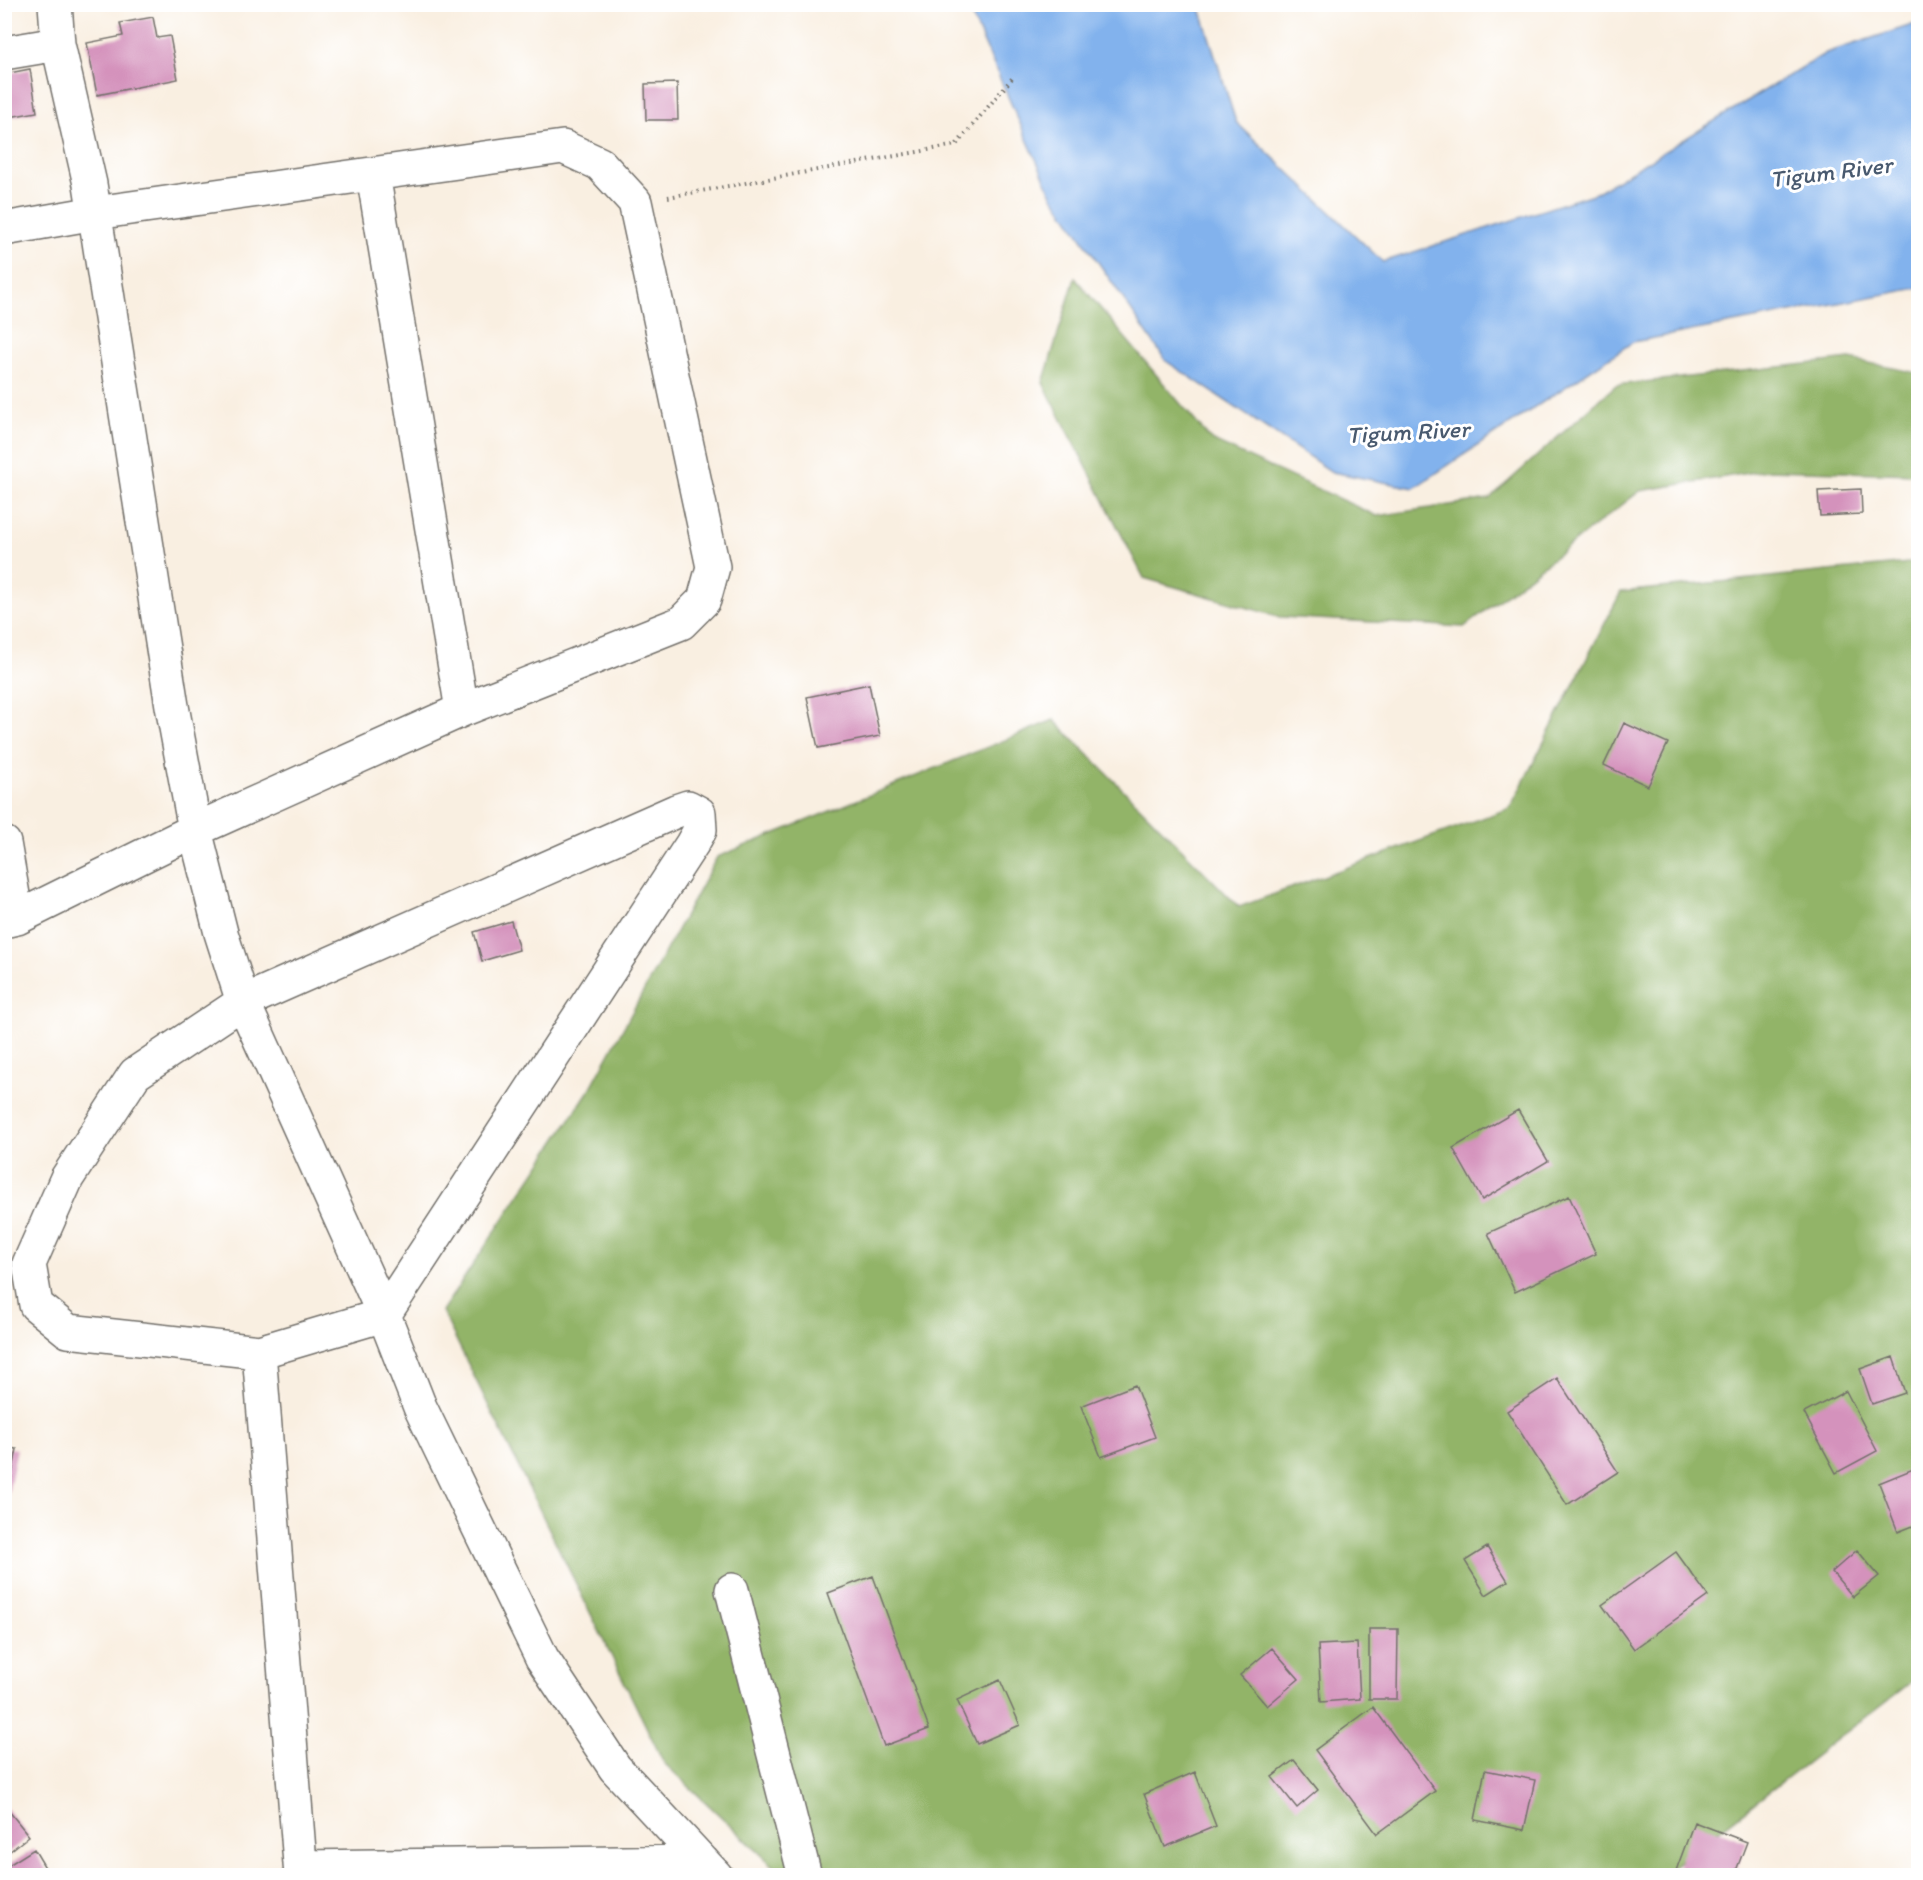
<svg xmlns="http://www.w3.org/2000/svg" width="1923" height="1880" font-family="Itim,sans-serif">
<style>
.forest{fill:#92b468;stroke:#5e704a;stroke-width:1.5}
.water{fill:#82b2ed;stroke:#566e8c;stroke-width:1.5}
.building{fill:#d492bc}
.lines{fill:none;stroke-linecap:round;stroke-linejoin:round}
.street-casing{stroke:#73706b;stroke-width:36}
.path{stroke:#73706b;stroke-width:4;stroke-dasharray:1.5 4.5;stroke-linecap:butt}
.street{stroke:#fff;stroke-width:33}
.labels{text-anchor:middle;stroke-width:6;stroke-linejoin:round;paint-order:stroke}
.water-label{font-size:24px;font-style:italic;fill:#495a6f;stroke:#fff}
</style>
<rect width="100%" height="100%" fill="#fff"/>
<filter id="ink" filterUnits="userSpaceOnUse"><feTurbulence type="fractalNoise" baseFrequency=".0167" numOctaves="2"/><feDisplacementMap in="SourceGraphic" scale="12" xChannelSelector="R" yChannelSelector="G"/><feConvolveMatrix kernelMatrix="1 2 1 2 8 2 1 2 1" color-interpolation-filters="sRGB"/></filter>
<filter id="wash" filterUnits="userSpaceOnUse"><feTurbulence type="fractalNoise" baseFrequency=".008" numOctaves="4" result="noise"/><feDisplacementMap in="SourceGraphic" scale="24" xChannelSelector="R" yChannelSelector="G"/><feGaussianBlur stdDeviation="1.35" result="paint"/><feColorMatrix in="noise" values="0 0 0 0 0 0 0 0 0 0 0 0 0 0 0 0 0 1.4 0 .05"/><feComposite in="paint" operator="in"/></filter>
<g filter="url(#wash)">
<rect width="100%" height="100%" fill="#f9efe1"/>
<path class="forest" d="M1075 278 1211 440 1377 516 1489 499 1616 385 1850 359 1918 373V474L1767 470 1640 491 1464 627 1280 617 1144 578 1043 383Z
M1918 562V1677L1661 1875H783L664 1763 442 1311 590 1089 717 857 1054 720 1239 907 1510 808 1621 592Z"/>
<path class="water" d="M967 5H1199L1236 122 1383 262 1596 193 1826 53 1918 23V288L1633 342 1414 488 1332 472 1166 361 1052 195Z"/>
<g id="blocks">
<path class="building" d="M153 17 157 38 170 36 178 79 97 95 87 43 123 36 120 23Z
M30 69 37 112 4 118V74Z
M677 83 678 120H646L645 84Z
M1861 489 1862 514 1820 516 1818 491Z
M869 684 880 736 818 748 807 697Z
M1624 723 1668 743 1648 786 1604 765Z
M511 921 519 950 482 961 474 932Z
M1518 1110 1548 1161 1482 1200 1453 1148Z
M1569 1196 1596 1254 1515 1292 1488 1233Z
M1893 1357 1905 1393 1872 1404 1860 1369Z
M1557 1378 1618 1472 1567 1505 1507 1411Z
M1135 1385 1155 1437 1101 1457 1081 1406Z
M1846 1391 1877 1451 1836 1473 1804 1413Z
M4 1447 17 1449 8 1495H4Z
M1918 1467V1524L1898 1532 1879 1483Z
M1487 1547 1508 1581 1486 1595 1465 1561Z
M1857 1550 1879 1576 1853 1597 1832 1572Z
M1676 1552 1708 1596 1634 1649 1602 1605Z
M873 1576 929 1729 884 1746 828 1593Z
M1369 1629H1398L1397 1699H1369Z
M1357 1643 1360 1699 1321 1702 1318 1645Z
M1272 1648 1299 1679 1267 1706 1240 1675Z
M1000 1680 1020 1725 977 1744 957 1700Z
M1373 1707 1435 1791 1377 1834 1315 1750Z
M1294 1760 1318 1790 1297 1808 1272 1777Z
M1485 1770 1535 1780 1524 1830 1475 1820Z
M1195 1772 1216 1826 1165 1847 1144 1794Z
M4 1805 29 1836 4 1856Z
M1694 1822 1747 1842 1734 1876H1674Z
M34 1849 50 1876H4V1868Z"/>
</g>
</g>
<g filter="url(#ink)">
<use href="#blocks" fill-opacity="0" stroke="#73706b" stroke-width="1.5"/>
<g class="lines">
<g class="street-casing">
<path id="street" d="M55 4 58 44 90 184 172 706 195 830 221 933 243 1002 384 1315 420 1407 542 1658 615 1768 716 1876
M4 53 58 44
M373 174 462 710
M4 229 95 213 563 147 600 164 635 202 713 567 704 600 681 623 462 710 195 830 17 918 4 921
M688 807 699 813 700 830 692 844 384 1315 259 1352 68 1331 36 1305 29 1264 67 1178 135 1074 243 1002 676 811Z
M4 843 17 918
M259 1352 301 1876
M732 1590 805 1876
M301 1867 703 1862"/>
</g>
<path class="path" d="M668 197 956 145 1014 76"/>
<use href="#street" class="street"/>
</g>
</g>
<g class="labels">
<g class="water-label">
<text transform="translate(1831 172) rotate(-7)" y="8">Tigum River</text>
<text transform="translate(1408 432) rotate(-3)" y="8">Tigum River</text>
</g>
</g>
<rect width="1923" height="1880" fill="none" stroke="#fff" stroke-width="24"/>
</svg>
